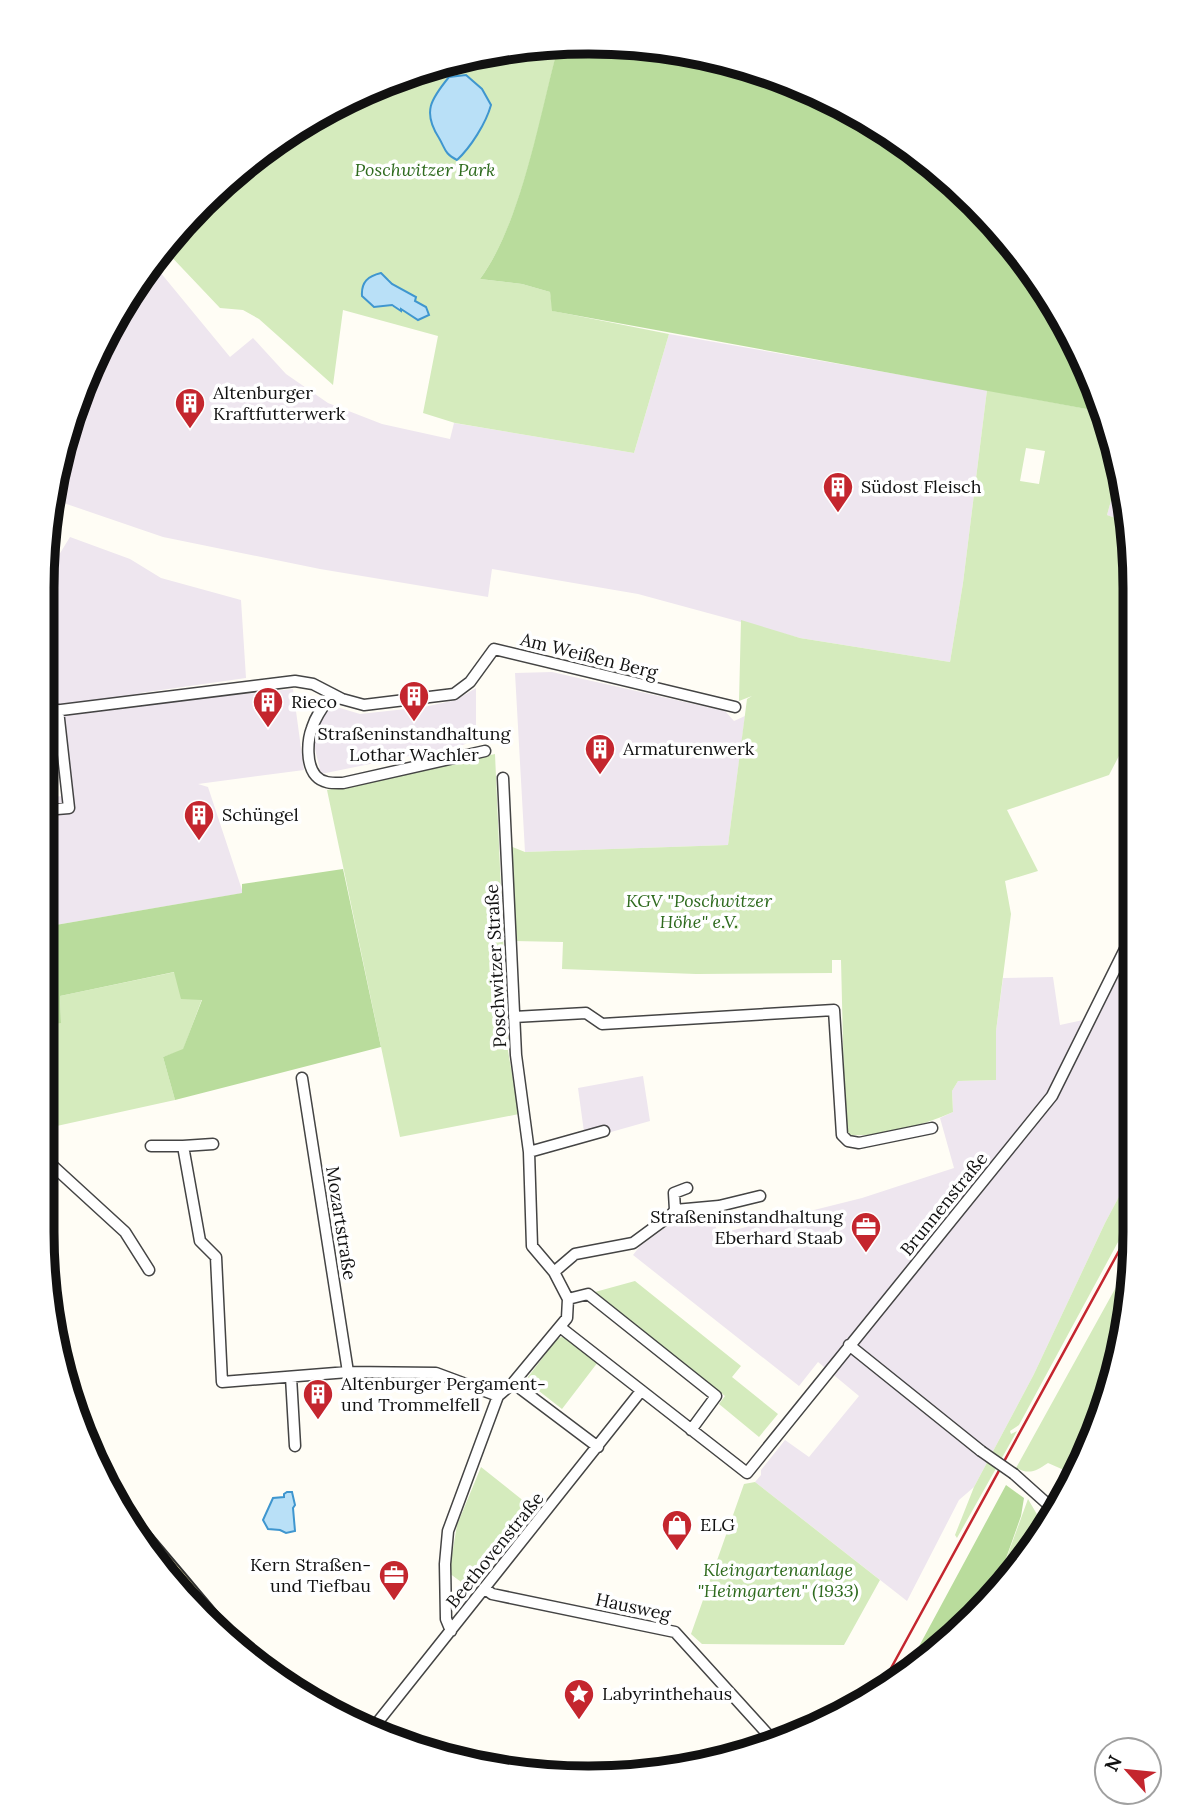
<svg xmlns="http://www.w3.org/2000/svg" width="1177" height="1820" font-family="Lora,serif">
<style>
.industrial{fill:#eee6ef}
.green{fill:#d5ebbd;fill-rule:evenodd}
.forest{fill:#b9dc9c}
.water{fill:#b9e0f7;stroke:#3f96cf;stroke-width:2}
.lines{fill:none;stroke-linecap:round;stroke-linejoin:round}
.street-casing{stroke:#444;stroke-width:13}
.secondary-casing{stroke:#333;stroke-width:16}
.street{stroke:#fff;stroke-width:10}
.secondary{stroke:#fff6b0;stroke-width:12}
.rail{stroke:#c4262e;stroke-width:2.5}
.street-bridge-casing{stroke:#444;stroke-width:13;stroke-linecap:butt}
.street-bridge{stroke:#fff;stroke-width:10}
.labels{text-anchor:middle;stroke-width:7;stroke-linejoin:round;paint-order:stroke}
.park-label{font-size:18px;font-style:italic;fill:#2f6b1f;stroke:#fff}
.poi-label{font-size:18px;fill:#111;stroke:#fff;text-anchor:start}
.street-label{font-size:18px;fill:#111;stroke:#fff}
.rim{fill:none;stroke:#111;stroke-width:9}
</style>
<rect width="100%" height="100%" fill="#fffdf5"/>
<path class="industrial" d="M153 268 160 272 230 357 253 338 286 374 328 403 382 424 450 439 454 423 634 453 669 334 987 390 963 583 950 662 800 638 638 594 492 569 488 597 320 569 163 537 52 499 84 379Z
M1120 468 1129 523 1107 515Z
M70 537 130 559 161 578 241 600 246 678 140 693 138 705 293 689 304 770 198 784 208 787 243 893 44 927 45 798 62 796 51 727 45 710 46 576Z
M552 672 725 711 734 721 745 716 728 845 525 852 515 673Z
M476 688V739L463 745 321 774 315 749V733L319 719 328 710 340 708 360 714 424 707 456 700Z
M1118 951 1132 959 1131 1174 1105 1223 1034 1374 974 1487 959 1500 907 1601 755 1482 761 1475V1470L785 1440 809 1457 859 1396 818 1362 799 1386 633 1255 640 1246 684 1214 711 1212 718 1234 862 1198 954 1168 940 1118 953 1112 952 1091 958 1081 996 1080V1031L1003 978 1053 977 1060 1025 1083 1020Z
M643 1076 650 1121 604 1134 584 1132 578 1088Z"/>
<path class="green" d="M552 43H559C541 113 522 222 480 279L522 284 550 292 553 311 669 334 634 453 455 423 423 413 438 336 343 310 333 385 259 319 243 310 220 308 164 249 177 228 255 155 346 99 447 61ZM389 279 392 284 416 297 415 301 426 307 414 318 407 310C395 307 387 304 374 307L362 296V286Z
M987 390 1103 412 1116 447 1120 468 1107 515 1129 523 1134 553 1133 729 1109 775 1007 810 1038 871 1005 881 1011 914 996 1031V1080L958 1081 952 1091 953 1112C921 1126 885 1137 850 1135L845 1126 841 960H832V973L696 974 562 969 563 942 514 941 510 846 525 852 728 845 747 699 752 696 739 701 741 620 800 638 950 662 963 583ZM1026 448 1045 451 1039 484 1020 481Z
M495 754 508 1051 519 1114 400 1137 327 790Z
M175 972 202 999 183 1050 163 1057 175 1100 43 1129V1025L61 1022 60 996Z
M1131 1174V1218L1019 1425 1010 1431 1011 1434 1017 1431 957 1538 955 1535 974 1487 1034 1374 1105 1223Z
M1131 1260 1130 1302 1093 1441 1073 1474 1048 1463C1036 1471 1030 1475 1016 1468Z
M635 1281 741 1366 732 1377 778 1414 759 1437 719 1404 725 1396 595 1292Z
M564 1336 598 1362 562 1409 530 1384 528 1377 557 1339Z
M481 1467 535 1510 472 1590 449 1573 457 1525Z
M755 1482 880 1580 844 1645 702 1644 691 1634 744 1484Z
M1028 1499 1042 1523 1000 1592 992 1598Z"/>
<path class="forest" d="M559 43 659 47 764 71 861 115 949 177 1022 256 1079 347 1103 412 552 311 550 292 522 284 480 279C522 222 540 113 559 43Z
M343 869 381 1047 175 1100 163 1057 183 1049 202 1000 181 999 174 972 60 996 61 1023 43 1025 44 927 242 893V884Z
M1006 1485 1024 1498 1021 1516 992 1598 903 1676Z"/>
<path class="water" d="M466 75 482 89 491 105C486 123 471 147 457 160 444 153 446 150 439 138 422 112 431 99 449 77Z
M381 273 392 284 416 297 415 301 426 307 429 315 418 320 401 309V311L392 305 374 307 362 296C361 282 368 276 381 273Z
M287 1492H292L295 1505 293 1508 295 1531 286 1533 280 1530 268 1529 263 1520 273 1498 284 1497V1494Z"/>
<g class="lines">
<g class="street-casing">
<path id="street" d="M332 694C324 705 316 715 312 728 307 741 306 765 316 776 323 784 334 783 343 783L485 751
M45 712 295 681 313 684 342 699 364 705 454 694 470 682 494 649 735 707
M45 810 69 808 58 710
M514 1017 586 1013 602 1024 834 1010 842 1135 848 1141 859 1143 932 1128
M302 1078 348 1372
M151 1146H183L200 1241 216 1257 222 1382 348 1372 436 1373 498 1396
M183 1146 213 1144
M529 1152 604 1131
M42 1156 125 1232 149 1270
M675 1210 719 1206 760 1196
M554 1272 575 1254 633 1243 671 1215 675 1210 674 1193 687 1188
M568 1299 588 1294 716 1396 691 1430
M560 1327 747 1473 1052 1096 1132 935
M849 1345 981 1451
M291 1377 295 1446
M513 1383 598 1447
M1014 1474 1052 1508
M484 1588 492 1594 675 1632 773 1740
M451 1631 446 1619 445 1564 448 1531 498 1396 513 1383 567 1318 568 1299 554 1272 532 1246 529 1152 516 1055 503 778
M373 1728 641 1391"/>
</g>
<g class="secondary-casing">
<path id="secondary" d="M120 1507 227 1634"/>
</g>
<use href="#street" class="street"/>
<use href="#secondary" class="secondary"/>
<path class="rail" d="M878 1692 1131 1229"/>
<g class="street-bridge-casing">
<path id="street-bridge" d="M981 1451 1014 1474"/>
</g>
<use href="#street-bridge" class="street-bridge"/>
</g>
<defs>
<g id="building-pin" transform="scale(1.575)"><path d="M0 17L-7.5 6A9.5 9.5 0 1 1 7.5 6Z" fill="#c4262e" stroke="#fff"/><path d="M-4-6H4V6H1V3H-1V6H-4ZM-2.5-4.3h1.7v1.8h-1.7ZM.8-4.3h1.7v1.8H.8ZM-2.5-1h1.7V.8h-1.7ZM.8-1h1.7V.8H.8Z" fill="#fff"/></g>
<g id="office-pin" transform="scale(1.575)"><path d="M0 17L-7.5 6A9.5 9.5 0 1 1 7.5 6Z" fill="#c4262e" stroke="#fff"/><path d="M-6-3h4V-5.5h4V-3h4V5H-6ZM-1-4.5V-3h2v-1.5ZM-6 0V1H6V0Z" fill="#fff"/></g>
<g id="shop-pin" transform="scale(1.575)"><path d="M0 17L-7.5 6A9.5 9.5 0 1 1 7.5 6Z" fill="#c4262e" stroke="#fff"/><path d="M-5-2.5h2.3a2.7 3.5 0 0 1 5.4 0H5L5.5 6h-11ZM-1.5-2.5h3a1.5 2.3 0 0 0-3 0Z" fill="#fff"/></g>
<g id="sight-pin" transform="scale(1.575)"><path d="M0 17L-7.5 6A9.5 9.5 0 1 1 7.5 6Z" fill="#c4262e" stroke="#fff"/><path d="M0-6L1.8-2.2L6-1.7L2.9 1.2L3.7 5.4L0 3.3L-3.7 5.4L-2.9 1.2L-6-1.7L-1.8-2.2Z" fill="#fff"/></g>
</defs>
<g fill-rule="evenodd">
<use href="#building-pin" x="190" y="403"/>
<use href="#building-pin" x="838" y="487"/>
<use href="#building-pin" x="414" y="696"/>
<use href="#building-pin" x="268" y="702"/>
<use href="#building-pin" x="600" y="749"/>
<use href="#building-pin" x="199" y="815"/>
<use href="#office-pin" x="866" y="1227"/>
<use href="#building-pin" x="318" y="1394"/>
<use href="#shop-pin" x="677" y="1525"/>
<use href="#office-pin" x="394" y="1575"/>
<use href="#sight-pin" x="579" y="1694"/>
</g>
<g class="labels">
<g class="park-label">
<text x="425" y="176">Poschwitzer Park</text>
<text x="699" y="907">KGV "Poschwitzer<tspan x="699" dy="21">Höhe" e.V.</tspan></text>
<text x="778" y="1576">Kleingartenanlage<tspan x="778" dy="21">"Heimgarten" (1933)</tspan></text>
</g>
<g class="poi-label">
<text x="213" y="399">Altenburger<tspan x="213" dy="21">Kraftfutterwerk</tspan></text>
<text x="861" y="493">Südost Fleisch</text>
<text x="291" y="708">Rieco</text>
<text x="414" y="740" text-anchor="middle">Straßeninstandhaltung<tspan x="414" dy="21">Lothar Wachler</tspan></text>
<text x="623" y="755">Armaturenwerk</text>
<text x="222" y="821">Schüngel</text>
<text x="843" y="1223" text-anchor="end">Straßeninstandhaltung<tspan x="843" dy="21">Eberhard Staab</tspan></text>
<text x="341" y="1390">Altenburger Pergament-<tspan x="341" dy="21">und Trommelfell</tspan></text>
<text x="700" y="1531">ELG</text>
<text x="371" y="1571" text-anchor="end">Kern Straßen-<tspan x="371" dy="21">und Tiefbau</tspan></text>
<text x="602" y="1700">Labyrinthehaus</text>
</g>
<g class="street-label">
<text transform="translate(589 656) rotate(14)" y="6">Am Weißen Berg</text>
<text transform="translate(496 966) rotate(-93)" y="6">Poschwitzer Straße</text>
<text transform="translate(944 1204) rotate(-51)" y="6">Brunnenstraße</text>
<text transform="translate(341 1223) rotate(81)" y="6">Mozartstraße</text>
<text transform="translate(495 1550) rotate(-51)" y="6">Beethovenstraße</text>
<text transform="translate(633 1607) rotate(12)" y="6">Hausweg</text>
</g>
</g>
<path d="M0 0H1177V1820H0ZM588 54H589A534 534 0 0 1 1123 588V1232A534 534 0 0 1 589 1766H588A534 534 0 0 1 54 1232V588A534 534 0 0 1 588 54Z" fill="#fff" fill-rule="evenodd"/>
<path class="rim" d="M588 54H589A534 534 0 0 1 1123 588V1232A534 534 0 0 1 589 1766H588A534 534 0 0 1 54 1232V588A534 534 0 0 1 588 54Z"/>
<g transform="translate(1128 1771) rotate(297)"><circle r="33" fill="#ffffff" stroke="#a0a0a0" stroke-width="2"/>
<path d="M0-5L12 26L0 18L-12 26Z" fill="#c4262e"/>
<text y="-10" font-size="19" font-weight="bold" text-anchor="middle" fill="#111111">N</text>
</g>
</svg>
